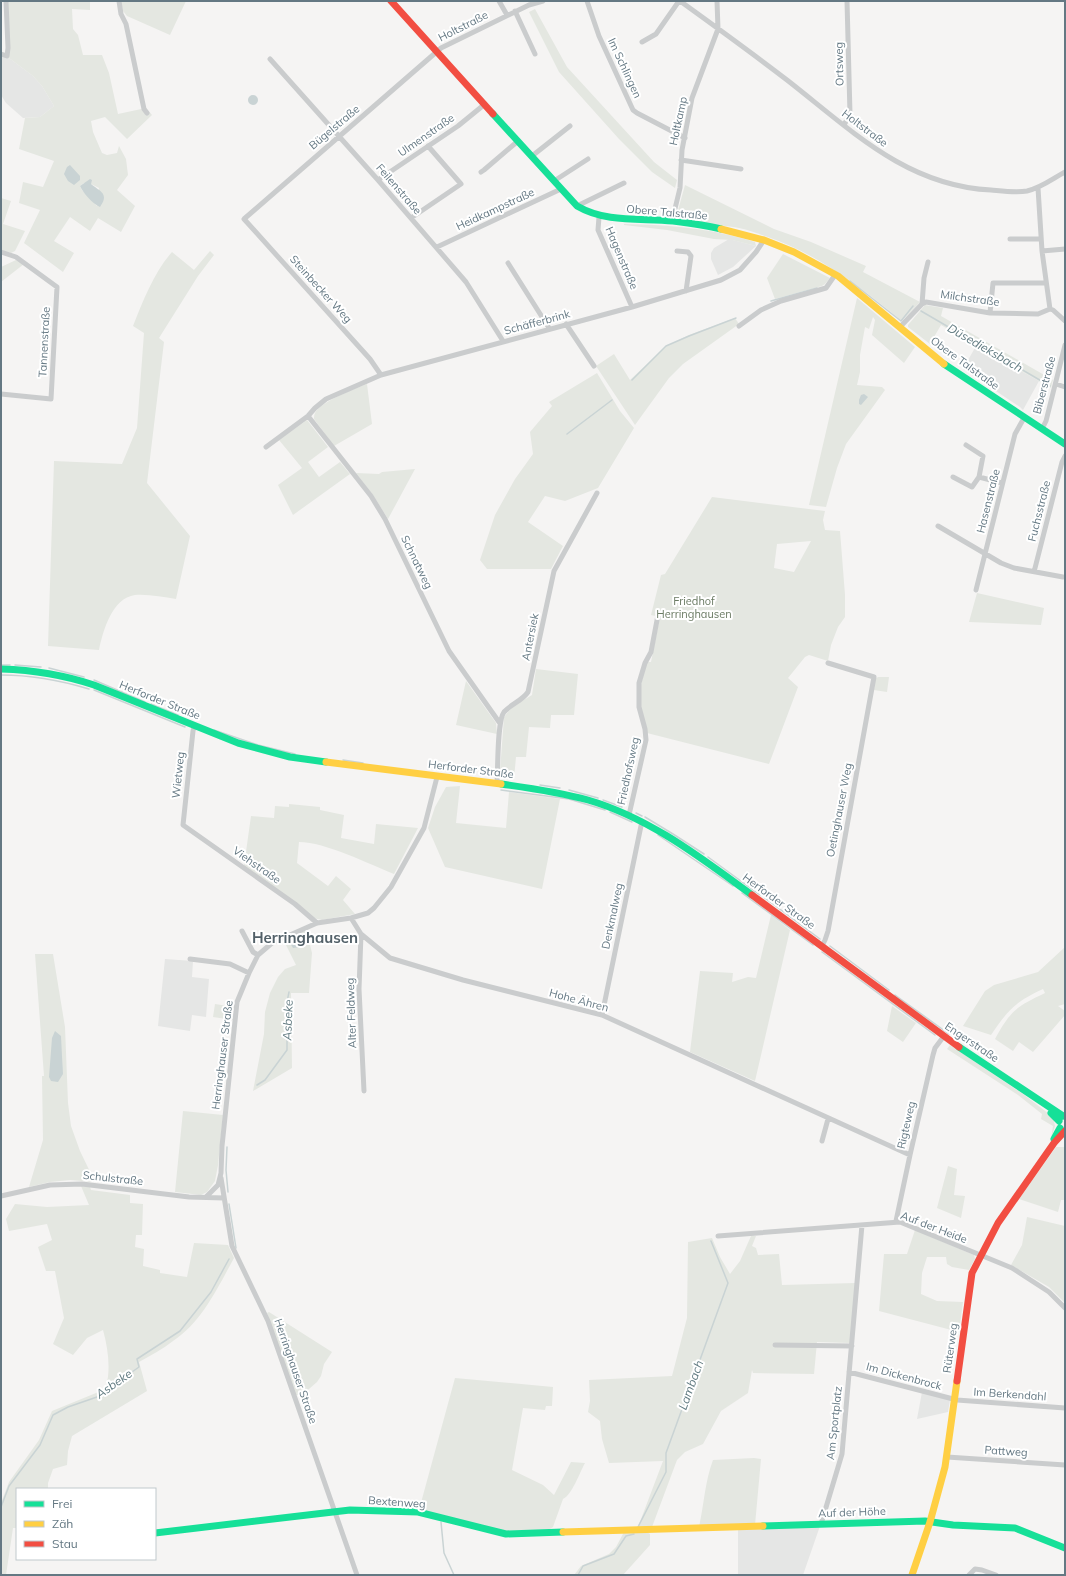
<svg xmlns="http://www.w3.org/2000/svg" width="1066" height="1576" font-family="Mulish,sans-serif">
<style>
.built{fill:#e5e6e5}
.green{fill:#e4e7e1;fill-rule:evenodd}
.water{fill:#c9d3d4}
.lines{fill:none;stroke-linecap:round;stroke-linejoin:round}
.stream{stroke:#c9d3d4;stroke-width:1.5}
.street{stroke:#cacccd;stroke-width:5}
.fast{stroke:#16e098;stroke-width:7}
.slow{stroke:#ffcf43;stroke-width:7}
.jam{stroke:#f24e42;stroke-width:7}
.labels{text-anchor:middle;stroke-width:4;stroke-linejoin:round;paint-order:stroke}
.street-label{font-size:11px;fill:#647883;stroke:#fff}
.park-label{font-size:11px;fill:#6a7a63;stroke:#fff}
.water-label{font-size:12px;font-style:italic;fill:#607a80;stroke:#fff}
.district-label{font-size:15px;font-weight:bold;fill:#526068;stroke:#fff}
</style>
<rect width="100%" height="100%" fill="#f5f4f3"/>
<path class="built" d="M1 56 9 58 33 76 42 86 54 106 40 117 23 118 6 103 1 95Z
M729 239 756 246 733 267 718 275 711 259V253L714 248Z
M976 346 1039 381 1023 410 1020 407 963 369Z
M165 959 193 961 192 977 209 979 206 1017 192 1015 190 1031 158 1026Z
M922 1392 950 1400 948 1412 917 1419Z
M820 1526 803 1575H738V1528Z"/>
<path class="green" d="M8 1H90V10L72 9 73 29 78 35 83 55H102L109 73 118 114 146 108 152 115 127 139 105 117 91 121 93 132 102 153 107 155 117 153 119 146 126 159 128 175 117 190 135 206 121 232 98 218 90 231 70 217 54 241 74 253 63 272 24 243 40 210 19 203 23 182 43 187 54 161 19 149 25 118 40 117 54 106 42 86 33 76 9 58ZM84 183 91 184 99 188 97 206 82 190 80 186Z
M121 1H186L170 35 127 16 123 11Z
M535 9 567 67 654 162 677 180 675 188 652 172 619 139 559 72 529 12Z
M685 185 774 229 811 242 866 266 863 272 920 302 902 321C860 287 817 253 765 236 757 233 748 230 739 228 719 224 694 225 677 214Z
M1 198 11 201 3 224 25 231 15 251 11 253 1 250Z
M624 224C671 225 710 228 755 242L756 246 732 240 714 239 667 230 624 225Z
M210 251 214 255 198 276 159 338 164 342 147 483 190 536 176 599C163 597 148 594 135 595 112 598 103 631 99 650L48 646 54 461 122 464 137 428 144 333 133 326C143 301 154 272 172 252L194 270Z
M783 254 830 278 825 284 822 286 775 299 767 278Z
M16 260 24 264 1 282V267Z
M857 298 915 347 904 363 872 335 875 320 873 317 869 329 865 327 860 355V372L857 385 882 387 885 390 846 444 837 468 826 507 809 505Z
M925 305 943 308 941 316 1053 380 1051 388 941 325 930 344 908 327V325Z
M735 318 739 324 683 364 669 378 635 425 596 366 614 354 630 380 666 346 689 335Z
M597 373 620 411 634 428 598 488 565 501 545 496 528 522 563 546 551 569H487L480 560 495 515 515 479 533 454 530 432 552 406 549 402Z
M367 384 372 424 334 446 314 419C314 417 314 415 315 413 320 402 356 388 367 384Z
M307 420 328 447 308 462 319 477 340 462 350 474 293 515 278 485 302 468 279 440Z
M415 469 388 519 373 495 356 473 379 474 382 472Z
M712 497 825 511 823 520 825 530 840 531 845 595V617L838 627 831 645 828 661 809 655 805 657 788 678 798 687 769 764 647 733 641 708V684L647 662H651L660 617 651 615 661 575 665 574ZM811 541 794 572 774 568 777 544Z
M977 593 1044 608 1041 625 969 622Z
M536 669 578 674 574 715H551L550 728 529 727 526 757H516L514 779 502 778 500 771 504 717 512 707 532 695Z
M878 677H889L887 692 874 690 875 679Z
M466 681 496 723 497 734 456 725Z
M460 786 456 823 506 828 509 792 560 799 542 889 445 867 428 828 435 807 446 787Z
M289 804 320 807V810L344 815 341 838 374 844 376 824 418 828 394 874C369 864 325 842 299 842L297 863 328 886 336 876 351 889 343 900 355 914 322 920 313 918 244 866 251 816 274 818 275 806 289 807Z
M771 915 790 930 755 1081 690 1052 700 971 733 973 732 982 748 977 756 978Z
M306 929 312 953 309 993H291L292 1068 253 1091 264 1034 265 1012 270 993 278 977 285 969 296 965 284 941Z
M1065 947V1004L1058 1006 1065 1011V1015L1033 1052 1019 1042 1013 1051 995 1039C1011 1010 1016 1007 1045 993L1043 989C1015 1002 1008 1010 991 1035L963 1026 985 991 994 985 1038 972Z
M35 954H53L65 1027 68 1103 71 1126 80 1151 95 1182 70 1180 50 1182 29 1187 43 1140 42 1076H44Z
M215 1004 234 1007 233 1020 213 1017Z
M892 1006 916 1023 903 1042 887 1031Z
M950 1045 1023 1094 1053 1117 1055 1126 1051 1139 1053 1126 1041 1119 1042 1114 1018 1095 947 1049Z
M183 1111 223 1115 218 1165 215 1181 207 1192 201 1195 175 1192Z
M1056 1147H1065V1200H1061L1058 1212 1019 1199Z
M948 1166 957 1169 954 1195 965 1196 961 1218 937 1208Z
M81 1186 90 1187 91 1190 130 1195V1203L143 1204 142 1235H136L135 1247 144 1249 143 1266 160 1270V1273L187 1277 194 1243 228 1245 234 1258C218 1287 202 1322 173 1341 163 1349 151 1355 139 1362L147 1391 72 1436 68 1451 67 1465 53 1469 48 1483V1489H17V1528H13L6 1575H1V1503L9 1482 39 1440 52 1411 96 1393 106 1387C111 1369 108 1348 103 1330L87 1338 73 1355 53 1344 64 1318 55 1271H46L38 1247 52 1240 47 1224 9 1231 6 1219 15 1204 47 1207 89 1205Z
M1027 1217 1065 1226V1303L1049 1287 1011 1265 1022 1245Z
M915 1230 974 1255 975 1259 969 1270 952 1267 947 1264 946 1257H927L922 1273 921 1294 937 1301 963 1302 959 1332 879 1311 884 1254H907Z
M751 1236H756L752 1246 756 1248 758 1255 779 1254 782 1285 855 1283 850 1343 817 1342 814 1374 753 1373 752 1370 748 1393 721 1411 703 1444 685 1452 677 1460 652 1527H638L663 1461 609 1463 602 1439 600 1421 588 1412 590 1401 589 1380 672 1376 687 1318 688 1242 712 1238 720 1257 730 1274 740 1261Z
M269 1312 332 1352 324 1364 321 1376 317 1382 309 1389 299 1395H295L267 1313Z
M455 1378 553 1387 552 1406H546L545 1410 523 1408 512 1470 543 1485 554 1495 571 1462 585 1463C580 1472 572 1495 563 1499L553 1527 548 1530 504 1531 419 1510Z
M754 1458 761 1459 755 1525 699 1527C704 1505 705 1481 713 1460Z
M624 1532H647L650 1534V1545L623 1575H574L581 1566 609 1554 616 1547Z"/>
<path class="water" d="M248 100a5 5 0 1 1 10 0a5 5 0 1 1-10 0Z
M70 165 80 176V180L74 185 68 181 64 174 67 167Z
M90 179 92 180 91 184C99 191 110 193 100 207 93 204 83 193 80 186Z
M864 394 868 397 861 405 859 404V400L861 395Z
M302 939 300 947 293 948 290 943Z
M55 1031 61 1036 62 1056 63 1074 58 1082 51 1081 49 1077 52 1038Z"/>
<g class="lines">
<path class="stream" d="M850 281 901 321 913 306
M771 301 817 288
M921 311 1050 386
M632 380 666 346 689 336 736 318
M567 434 612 400
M1 665H10
M15 665 41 667
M49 668 84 677
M1 675C31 675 59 680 89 689
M94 680 145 702
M94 690 185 727
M151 704 178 715
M214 730 258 745 295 754
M343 760 363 763
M540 785 560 788
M501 790 569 799 605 810
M569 790 598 798
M603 800 622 807
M610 812 632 822
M636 813 642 816
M645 817 673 834 704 854
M658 835 733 886
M708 857 760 895
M742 893 813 945
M765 898 820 939
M830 946 889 990
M822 952 935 1035
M895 995 949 1034
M257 1085 265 1080 287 1050V1002L289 992
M227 1147 226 1170 228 1192
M229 1204 236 1248
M1 1507 9 1486 40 1445 53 1415 68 1407 97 1397 139 1367 137 1359 180 1331 211 1292 229 1259
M441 1522 444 1553 454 1575
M638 1527 666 1472V1453L728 1283 711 1241
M578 1575 583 1566 614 1554 626 1536 634 1534"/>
<path class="street" d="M119 1 121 14 126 24 144 109 147 113
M499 1 507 15
M587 1 599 36 633 110 637 113 685 138
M680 1C716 27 752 53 787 80 850 129 906 186 991 190 1002 191 1016 193 1027 191 1041 188 1052 179 1065 172
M515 11 535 54
M642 42 656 34 679 1
M1 54 7 56 8 48 6 1
M270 59 378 180 466 282 503 341
M844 125 850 114 847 1
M532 156 570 126
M681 160 741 169
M481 172 484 170 518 141
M378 180 458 126 485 104
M554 181 588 159
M1038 188 1042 251 1050 309
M577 206 624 183
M599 217 598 230 632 307
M411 218 461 184 428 146
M672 221 680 188 682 150 692 98 718 29 717 1
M1010 239H1041
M437 247 561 189
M677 251 688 252 691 256 686 291
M1042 251 1065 249
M1 252 16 257 57 287 51 399 1 394
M508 263 549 328
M922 304 924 278 928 262
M1050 309 1053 310 1065 321
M990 313 993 283H1046
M566 324 594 366
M739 326 761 310 781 301 826 288 835 275
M900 327 922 304 926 302 990 313 1038 314 1050 309
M381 375 370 359 244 219 441 48 529 5 543 1
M1056 384 1065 387
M308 416 371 496 385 519 449 651 499 722
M1042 429 1046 421 1065 345
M266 447 308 416 315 408 326 399 381 375 632 307 721 280 740 270 756 252 764 240
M953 477 972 487 979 477 983 456 966 445
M979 477 1002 483
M938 526 1001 563 1014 568 1063 577
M1034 572 1062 462 1065 456
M976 590 1015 434 1024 418
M194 727 193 731 183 825 295 904 317 923
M497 783C498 769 497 721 504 712 511 704 522 701 528 692L554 571 597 493
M629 815 646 740 645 729 639 707V683L645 663 651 652 658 615
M351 918 361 934 390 958 463 980 602 1015 910 1155
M242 931 253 952 258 955
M361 934 359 989 364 1091
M822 946 825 940 828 931 874 677 828 663
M190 959 230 964 249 973
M602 1015 642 821
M822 1141 828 1119
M221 1178 232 1246 268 1321 357 1575
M1 1196 50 1185 82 1184 189 1197 224 1198
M206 1197 218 1185 221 1173 222 1146 237 1002 249 973 258 955 272 943 317 923 351 918 368 913 374 908 391 887 424 828 437 777
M896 1221 910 1155 933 1055 935 1048 944 1036
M718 1236 900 1222 1012 1268 1049 1292 1065 1308
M775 1345 852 1346
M849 1372 957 1400 1065 1408
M947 1457 1065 1465
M821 1524 842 1454 862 1225
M969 1575 975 1569 982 1570 996 1575"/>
<path class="fast" d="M493 114 577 206C606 223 640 218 673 221 689 223 705 225 721 229
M944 364 1065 444
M1 669C33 670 64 675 94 685L238 743 290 757 326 762
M501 784C530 788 559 792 588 800 650 818 701 858 752 895
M959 1047 1063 1116
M1051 1113 1059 1121
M1054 1139 1060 1128
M763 1526 925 1521 953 1525 1015 1528 1065 1548
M155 1533 350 1510 418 1512 506 1534 563 1532"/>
<path class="slow" d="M721 229 764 240 794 252 838 276 944 364
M326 762 501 784
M563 1532 763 1526
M912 1575 930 1522 945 1467 957 1381"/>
<path class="jam" d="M391 1 493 114
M752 895 959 1047
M957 1381 972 1273 998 1223 1054 1143 1065 1131"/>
</g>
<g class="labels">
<g class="street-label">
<text transform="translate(463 26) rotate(-27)" y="4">Holtstraße</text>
<text transform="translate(839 64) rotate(-91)" y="4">Ortsweg</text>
<text transform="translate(625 68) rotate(65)" y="4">Im Schlingen</text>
<text transform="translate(678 121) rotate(-78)" y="4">Holtkamp</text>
<text transform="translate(334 127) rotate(-40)" y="4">Bügelstraße</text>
<text transform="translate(865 128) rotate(37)" y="4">Holtstraße</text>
<text transform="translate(426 135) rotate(-35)" y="4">Ulmenstraße</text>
<text transform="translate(399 189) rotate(49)" y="4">Feilenstraße</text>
<text transform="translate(495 209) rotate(-25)" y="4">Heidkampstraße</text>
<text transform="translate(667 212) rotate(5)" y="4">Obere Talstraße</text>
<text transform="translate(622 258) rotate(67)" y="4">Hagenstraße</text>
<text transform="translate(321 289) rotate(48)" y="4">Steinbecker Weg</text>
<text transform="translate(970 298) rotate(8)" y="4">Milchstraße</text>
<text transform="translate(537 322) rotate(-15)" y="4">Schäfferbrink</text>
<text transform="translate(44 342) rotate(-87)" y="4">Tannenstraße</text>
<text transform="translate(965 363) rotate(36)" y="4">Obere Talstraße</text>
<text transform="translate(1044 385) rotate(-75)" y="4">Biberstraße</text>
<text transform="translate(988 501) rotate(-76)" y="4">Hasenstraße</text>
<text transform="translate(1039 511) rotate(-76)" y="4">Fuchsstraße</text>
<text transform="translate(417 562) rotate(64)" y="4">Schnatweg</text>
<text transform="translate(530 637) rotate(-79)" y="4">Antersiek</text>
<text transform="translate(160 700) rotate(22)" y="4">Herforder Straße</text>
<text transform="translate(471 769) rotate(7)" y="4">Herforder Straße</text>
<text transform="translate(628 771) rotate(-78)" y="4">Friedhofsweg</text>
<text transform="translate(178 775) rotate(-84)" y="4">Wietweg</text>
<text transform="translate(839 810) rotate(-79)" y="4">Oetinghauser Weg</text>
<text transform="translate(257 865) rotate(35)" y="4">Viehstraße</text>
<text transform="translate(779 901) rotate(36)" y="4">Herforder Straße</text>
<text transform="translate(612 916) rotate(-78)" y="4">Denkmalweg</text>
<text transform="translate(579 1000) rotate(15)" y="4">Hohe Ähren</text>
<text transform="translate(351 1013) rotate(-92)" y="4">Alter Feldweg</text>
<text transform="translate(972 1042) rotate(34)" y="4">Engerstraße</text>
<text transform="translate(222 1055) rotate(-83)" y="4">Herringhauser Straße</text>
<text transform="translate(906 1125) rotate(-77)" y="4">Rigteweg</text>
<text transform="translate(113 1178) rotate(6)" y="4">Schulstraße</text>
<text transform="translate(934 1227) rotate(21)" y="4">Auf der Heide</text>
<text transform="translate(950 1348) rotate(-82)" y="4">Rüterweg</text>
<text transform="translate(296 1371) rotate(71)" y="4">Herringhauser Straße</text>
<text transform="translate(904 1376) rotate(15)" y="4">Im Dickenbrock</text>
<text transform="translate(1010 1394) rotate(4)" y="4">Im Berkendahl</text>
<text transform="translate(834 1423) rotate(-84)" y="4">Am Sportplatz</text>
<text transform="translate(1006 1451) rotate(4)" y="4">Pattweg</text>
<text transform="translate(397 1502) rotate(4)" y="4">Bextenweg</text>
<text transform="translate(852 1512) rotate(-2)" y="4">Auf der Höhe</text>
</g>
<g class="park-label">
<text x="694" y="605">Friedhof<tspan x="694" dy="13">Herringhausen</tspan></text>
</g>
<g class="water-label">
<text transform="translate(985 348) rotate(30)" y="4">Düsedieksbach</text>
<text transform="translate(288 1020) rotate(-88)" y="4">Asbeke</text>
<text transform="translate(114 1384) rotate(-35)" y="4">Asbeke</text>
<text transform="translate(691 1385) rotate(-70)" y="4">Lambach</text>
</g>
<g class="district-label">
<text x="305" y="943">Herringhausen</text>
</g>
</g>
<rect width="1066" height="1576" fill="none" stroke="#647883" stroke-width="4"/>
<rect x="16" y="1488" width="140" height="72" fill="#ffffff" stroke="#c1c9cd"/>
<rect x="24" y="1501" width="20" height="6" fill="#16e098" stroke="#c1c9cd"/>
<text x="52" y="1508" font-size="12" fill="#647883">Frei</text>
<rect x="24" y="1521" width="20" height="6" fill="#ffcf43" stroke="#c1c9cd"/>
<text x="52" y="1528" font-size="12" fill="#647883">Zäh</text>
<rect x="24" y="1541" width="20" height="6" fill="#f24e42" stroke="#c1c9cd"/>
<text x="52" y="1548" font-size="12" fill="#647883">Stau</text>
</svg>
